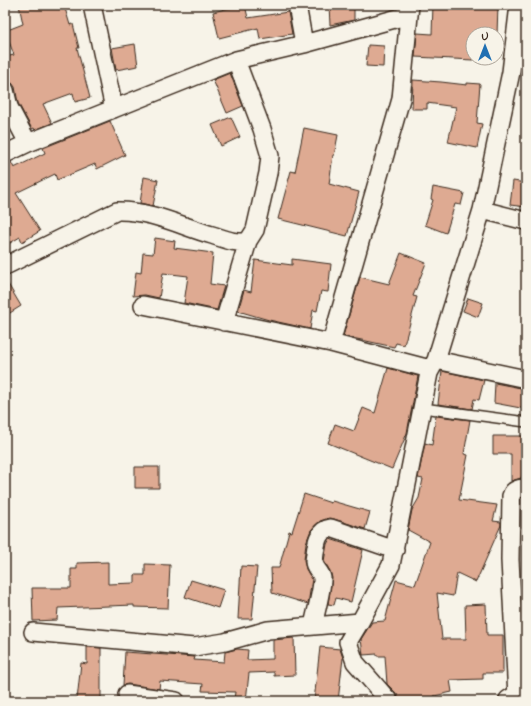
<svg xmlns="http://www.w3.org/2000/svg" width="531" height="706" font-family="Mynerve,sans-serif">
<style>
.built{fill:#f0ddce}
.building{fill:#deaa92;stroke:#3b2a1e}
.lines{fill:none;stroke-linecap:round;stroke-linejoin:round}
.service-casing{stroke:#3b2a1e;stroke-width:12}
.minor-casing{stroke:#3b2a1e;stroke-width:20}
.tertiary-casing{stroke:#3b2a1e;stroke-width:25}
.service{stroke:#f7f3e8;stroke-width:9}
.minor{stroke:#f7f3e8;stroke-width:17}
.tertiary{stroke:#f7f3e8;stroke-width:22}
</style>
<rect width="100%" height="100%" fill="#f7f3e8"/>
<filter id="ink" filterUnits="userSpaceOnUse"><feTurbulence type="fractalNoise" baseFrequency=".025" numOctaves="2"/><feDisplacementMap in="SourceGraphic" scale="8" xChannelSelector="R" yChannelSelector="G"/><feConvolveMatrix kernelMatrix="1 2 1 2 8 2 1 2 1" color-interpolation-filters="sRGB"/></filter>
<g filter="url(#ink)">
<path class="built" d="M526 584V684L519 585Z"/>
<path class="building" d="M19 5H64L70 25 73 24 79 48H77L90 98 75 102 73 93 43 104 52 123 35 130 34 128 32 129 18 103 15 87 12 83 8 81 5 62V57L14 55 5 31 23 24Z
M242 5H245L248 18 288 12 292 34 260 39 258 28 219 38 213 12Z
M329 5H354V20L330 25Z
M433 5H498L497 34H473V60L415 57 417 33 432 34Z
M135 44 138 66 116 70 112 48Z
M368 45 384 46 383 67 366 66Z
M230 73 243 106 227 113 213 80Z
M413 80 441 82 467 85V83L480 84 477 123 482 124 477 148 448 142 456 107 427 103V109H412Z
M231 117 240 137 221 146 212 125Z
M110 121 125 155 97 169 95 164 57 180 55 174 16 193 40 231 22 242 20 237 5 246V164L11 162 14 168 45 153 43 148Z
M304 128 338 135 334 156 333 155 329 184 359 192 347 236 278 219 291 171 295 172Z
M144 177 158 180 153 206 140 203Z
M513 181 526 183V207L510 205Z
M433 187 464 193 461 205 455 204 446 233 425 225 433 200 431 199Z
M155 238 175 241 174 248 213 253 210 284 224 286 217 310 184 303 188 276 163 273 159 298 145 295 133 296 136 272 141 273 143 253 153 254Z
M401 253 426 263 413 296 417 297 404 345 396 343 394 347 343 336 360 277 389 284Z
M292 259 331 264 328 292 321 291 317 311 313 310 310 329 269 320 238 311 244 290 251 292 255 260 292 265Z
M5 279 21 306 5 316Z
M468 298 483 303 478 317 463 311Z
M388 368 418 376 407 433 392 469 328 443 335 424 354 431 363 408 375 413Z
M442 371 484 380 479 400 474 399 472 409 438 404Z
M495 383 526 389V409L494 403Z
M436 416 470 420 464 454 468 455 459 500 497 505 493 521 501 522V525L476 582 457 573 453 596 437 593 442 639H466L465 605 486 604 487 635H503V673H483V679L450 680 452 692 434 696 435 701H399L397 694 387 684 385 656H377V654L363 655 361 639 372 622 385 621 396 580 415 585 430 542 408 530 412 510 419 498 423 479 418 478 425 443 432 445Z
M493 436H526V475L523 474 521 478 511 481V454H493Z
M135 467H159V488H135Z
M304 494 331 503 332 501 370 512 365 529 334 519 329 518 320 521 311 530 306 543 304 560 306 569 312 579 308 604 272 593 271 568H279L289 531 292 532Z
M330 539 363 550 351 602 336 598 334 605 328 604 332 578 330 571 324 561 327 544Z
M108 562V584L135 583V575H145V564L170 565 168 608 134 607V605L58 608 57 620 33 621 32 588H71V569H77V563Z
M241 566 257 567 252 619H238Z
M191 580 224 590 218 608 185 597Z
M294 638 295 675 274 676V672L249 673 246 701 234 699 235 692 202 691 203 684 160 681 159 689 128 684 123 685 125 652 195 657 194 660 224 662 225 652 237 649 248 650 247 660 273 659V640Z
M87 647 101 648V701L77 700 81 663 87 664Z
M320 647 340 649 343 658 338 701H314Z"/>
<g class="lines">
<g class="service-casing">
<path id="service" d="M423 408 526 422"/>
</g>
<g class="minor-casing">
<path id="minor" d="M92 5 114 109
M297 5 304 44
M519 5 511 72 482 210 526 221
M5 90 9 107 28 143
M5 154 28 143 236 60
M5 266 117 211C150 210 181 226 212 235 225 239 234 244 248 241L255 230 268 173 270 156 262 129 236 60 304 44 409 15
M143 305 331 343 430 369
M224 322 248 241
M331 343 401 99 410 5
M436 360 526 379
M360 622 348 642 355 662 389 701
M313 626C315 615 323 587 322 578 321 571 314 569 314 561 316 549 315 530 331 528L395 550
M33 632 194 647 225 642 268 630 360 622 391 565 429 373 436 360 482 210
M127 694 176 701
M517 697 510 560 511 496C513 489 519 488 526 488"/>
</g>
<g class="tertiary-casing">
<path id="tertiary" d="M510 701 517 697 526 695"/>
</g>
<use href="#service" class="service"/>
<use href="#minor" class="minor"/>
<use href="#tertiary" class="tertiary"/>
</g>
</g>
<rect width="531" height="706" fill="none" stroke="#f7f3e8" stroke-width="20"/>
<rect x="10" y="10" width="511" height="686" fill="none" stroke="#3b2a1e" stroke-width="1.5" filter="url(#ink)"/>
<g transform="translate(485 46)"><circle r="19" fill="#f7f3e8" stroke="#aca397"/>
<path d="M0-3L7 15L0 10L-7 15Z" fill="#1f6fb2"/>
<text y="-6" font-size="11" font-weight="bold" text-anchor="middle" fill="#3b2a1e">U</text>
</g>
</svg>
